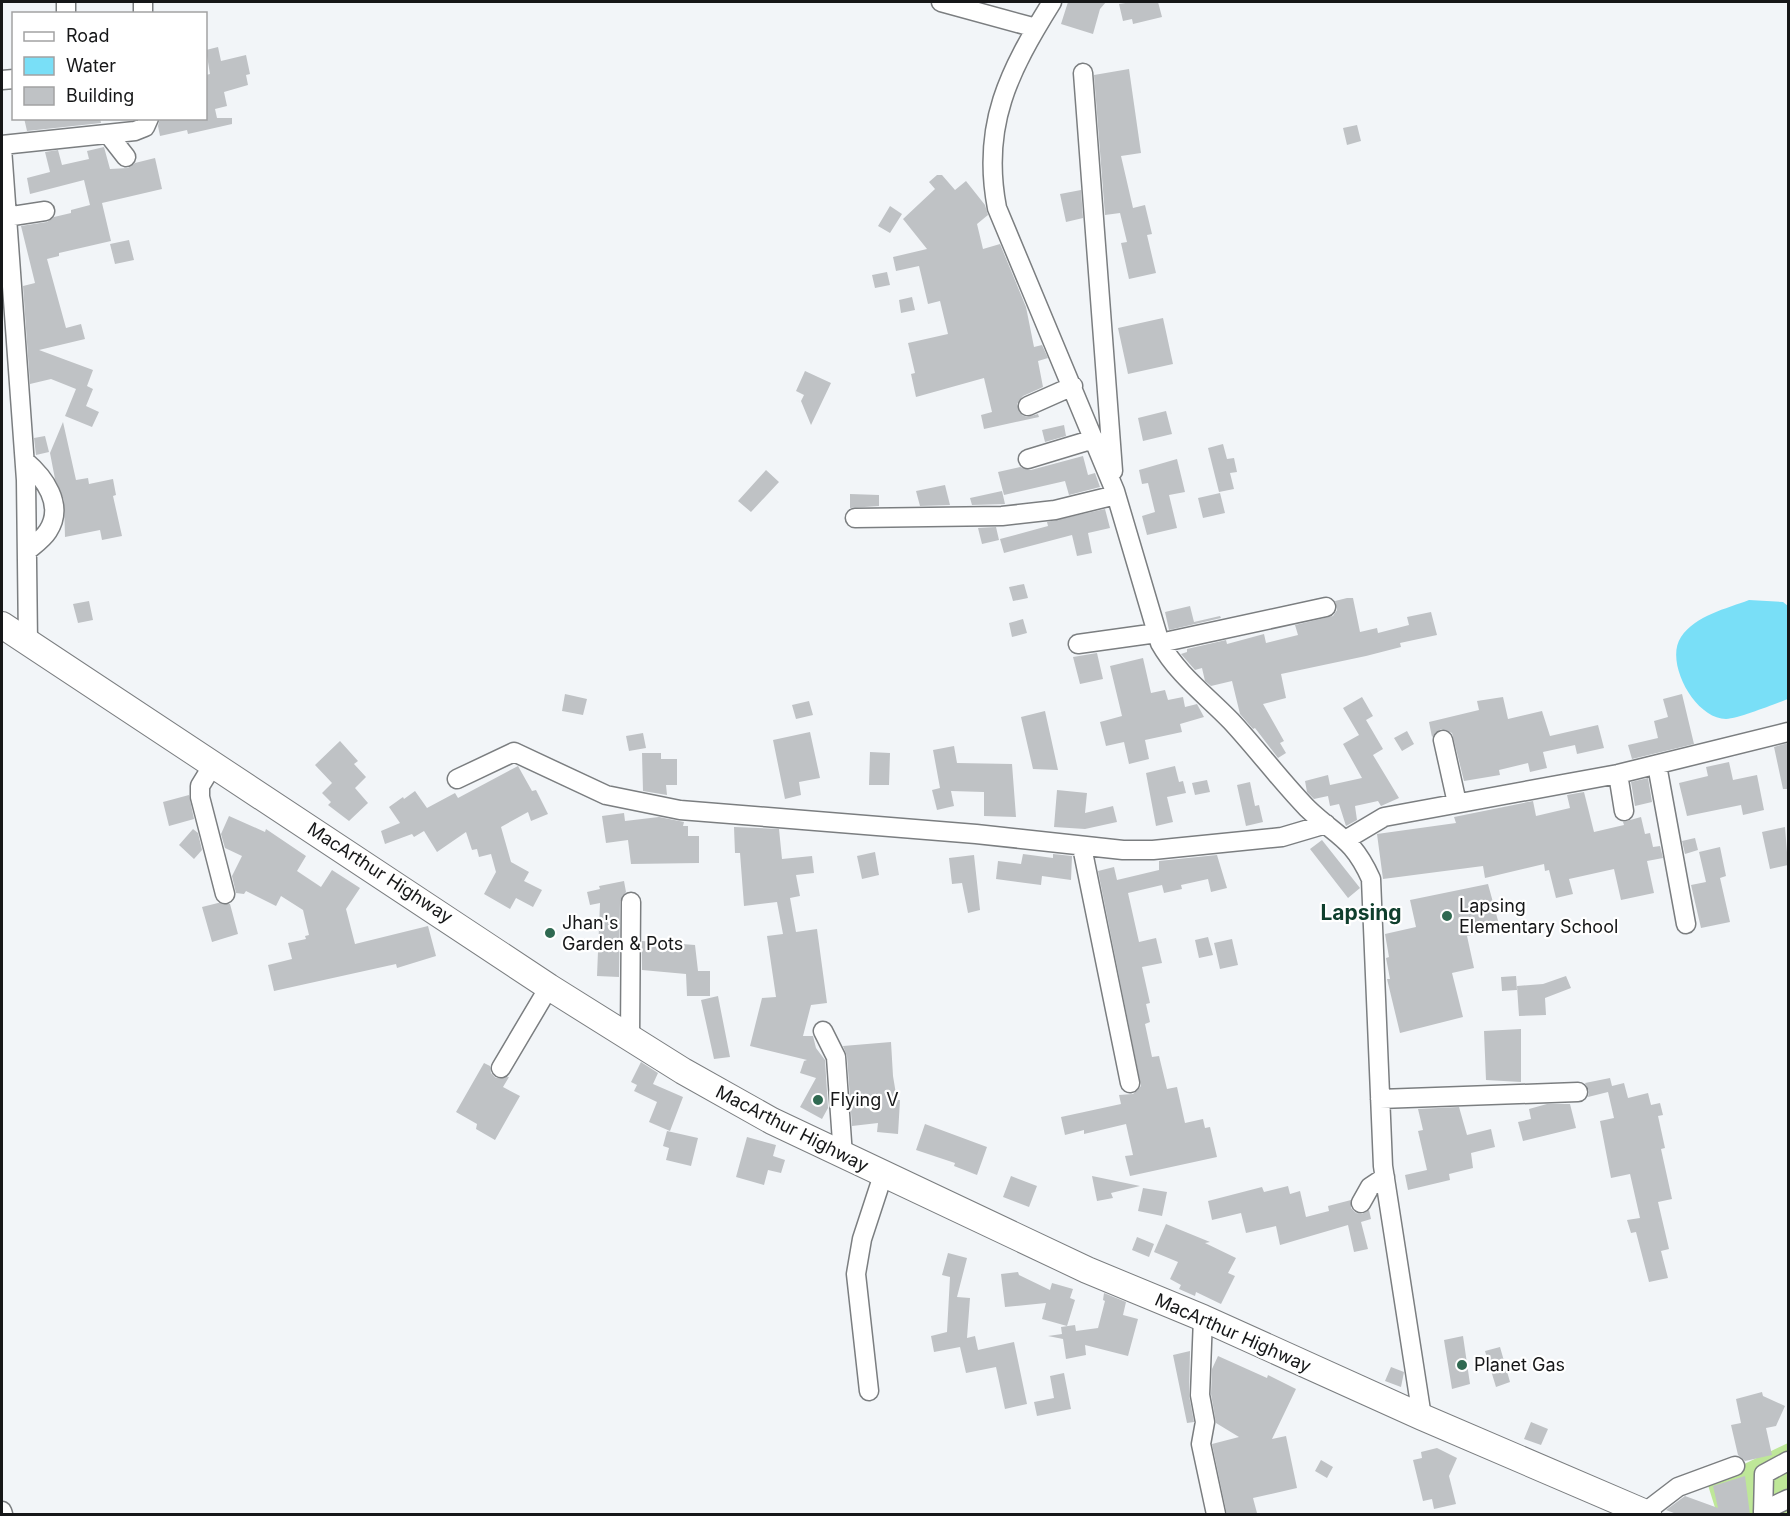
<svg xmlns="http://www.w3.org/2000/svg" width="1790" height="1516" font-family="Inter,sans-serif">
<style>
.green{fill:#bee798}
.water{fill:#79dff7}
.building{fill:#bfc2c5}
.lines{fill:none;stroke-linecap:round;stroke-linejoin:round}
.minor-casing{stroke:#7b7e80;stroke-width:21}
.highway-casing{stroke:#7b7e80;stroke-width:28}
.minor{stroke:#fff;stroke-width:18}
.highway{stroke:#fff;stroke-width:26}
.poi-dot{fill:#2f6951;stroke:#fff;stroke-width:2}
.labels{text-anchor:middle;stroke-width:4.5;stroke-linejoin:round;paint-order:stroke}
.street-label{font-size:18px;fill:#161718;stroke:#fff}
.poi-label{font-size:18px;fill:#161718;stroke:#fff;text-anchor:start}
.quarter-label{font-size:21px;font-weight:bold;fill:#0f3f2d;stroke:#fff}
</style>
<rect width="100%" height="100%" fill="#f2f5f8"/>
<path class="green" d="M1788 1443V1514H1717L1707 1482Z"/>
<path class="water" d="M1749 600 1783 602 1788 606V699C1774 704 1740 718 1726 719 1695 719 1664 662 1681 637 1696 615 1726 609 1749 600Z"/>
<path class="building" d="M1068 2H1106L1100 9 1093 34 1061 24Z
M1132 2H1158L1162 17 1133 24 1132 19 1123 21 1119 4Z
M218 47 221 61 246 55 250 74 246 75 248 85 224 92 227 106 215 109 217 118H232V124L188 134 187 130 160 136 158 126 160 118H206V75L210 74 206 50Z
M1129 69 1141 153 1121 156 1133 208 1145 205 1152 234 1147 235 1156 273 1129 279 1121 243 1127 242 1120 213 1105 215 1094 75Z
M24 118H100L101 123 27 131Z
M1357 125 1361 141 1347 145 1343 128Z
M104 147 110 169 128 168 135 163 155 158 162 189 102 203 111 241 59 253V256L47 259 66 328 81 324 85 339 39 350 93 370 87 386 93 389 86 406 99 412 92 427 65 416 76 389 51 379 30 384 23 286 35 283 21 226 47 222 54 217 71 213V210L90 205 84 180 30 194 27 178 50 172 45 152 58 150 62 165 89 159 87 151Z
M937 175H942L955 190 966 181 985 205 988 215 977 224 983 249 1000 244 1026 307 1034 347 1042 345 1048 358 1038 361 1043 387 1023 396 1017 404 1022 415 1027 417 1038 414 1039 417 984 429 981 415 992 412 984 378 916 397 911 374 915 373 908 343 948 334 940 301 928 304 919 266 896 271 893 257 927 249 903 219 935 189 929 182Z
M1081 190 1083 218 1066 222 1060 194Z
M890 206 902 214 890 233 878 226Z
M129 240 134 260 115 264 110 244Z
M887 272 890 285 875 288 872 275Z
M912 297 915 310 901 313 899 300Z
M1163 318 1173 364 1128 374 1118 328Z
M805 371 831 383 811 425 801 401 804 395 796 391Z
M1166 411 1172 434 1143 441 1138 418Z
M63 422 76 480 88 478 89 484 113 479 116 495 113 496 122 536 102 540 100 530 65 537 64 500 55 479 50 453Z
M1064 425 1066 436 1045 442 1042 430Z
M45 436 49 452 36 455 34 438Z
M1223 444 1227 459 1234 458 1237 472 1230 473 1234 489 1219 492 1208 448Z
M1083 456 1088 475 1095 473 1100 487 1069 495 1065 481 1004 495 998 472 1020 467 1031 470Z
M1177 459 1185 492 1169 495 1177 528 1147 535 1142 516 1155 512 1148 483 1142 484 1139 470Z
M766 470 779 482 751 512 738 501Z
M945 485 950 505 920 506 916 491Z
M1002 491 1005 504 972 505 970 498Z
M1220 493 1225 513 1203 518 1198 498Z
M850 494 879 495V506L850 508Z
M1105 509 1110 528 1088 533 1092 553 1077 556 1072 535 1004 553 1000 539 1048 526 1047 522Z
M996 527 999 540 982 544 978 528Z
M1024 584 1028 598 1013 601 1009 587Z
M1347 598H1353L1360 632 1377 628 1378 633 1409 625 1407 617 1431 612 1437 635 1400 643 1401 647 1366 656 1281 674 1286 698 1263 704 1284 741 1280 743 1286 753 1278 758 1255 728 1253 729 1240 714 1232 681 1211 686 1205 681 1202 668 1195 670 1181 654 1187 652V649L1226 640 1227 644 1264 634 1266 643 1298 635 1295 625 1333 616 1337 610 1335 601Z
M89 601 93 620 78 623 73 604Z
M1190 606 1194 622 1220 616 1221 618 1169 630 1165 612Z
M1023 619 1027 633 1012 637 1009 623Z
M1097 653 1103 679 1080 684 1073 657Z
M1143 658 1151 693 1165 690 1168 700 1183 697 1185 707 1197 704 1204 717 1180 724 1182 732 1145 740 1149 759 1129 764 1124 742 1106 746 1100 722 1122 716 1110 666Z
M565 694 587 699 583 715 562 711Z
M1682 694 1694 744 1632 759 1628 745 1658 738 1654 721 1668 717 1663 699Z
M1362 697 1373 716 1366 720 1383 749 1373 755 1399 798 1381 806 1378 801 1355 806 1357 820 1346 826 1339 804 1330 806 1328 796 1314 799 1307 792 1305 781 1328 775 1330 785 1362 778 1343 744 1359 735 1343 708Z
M1503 697 1508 719 1542 711 1550 736 1598 725 1604 748 1577 754 1575 745 1543 752 1547 768 1530 772 1528 763 1499 770 1500 775 1464 781 1452 733 1441 729 1432 737 1429 722 1479 710 1477 701Z
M809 701 813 715 796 719 792 705Z
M1045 711 1058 770 1033 769 1021 717Z
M1407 731 1414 744 1402 751 1394 738Z
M810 732 820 778 799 782 801 795 785 799 773 740Z
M643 733 646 748 629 751 626 736Z
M340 741 358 761 354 764 366 777 355 788 368 803 349 821 328 805 331 802 322 793 332 783 315 765Z
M1788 743V789H1783L1774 747Z
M954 746 957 763 1012 764 1016 817 984 816V792L951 791 954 806 937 810 932 790 940 788 933 750Z
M870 752 890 753 889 785H869Z
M642 753H661V759H677V785H666L667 795 643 791Z
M1729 762 1733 780 1757 775 1764 810 1743 815 1741 805 1687 816 1679 783 1708 776 1706 767Z
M518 766 532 791 536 790 548 814 531 821 528 812 501 827 511 862 529 872 524 881 542 890 533 907 516 898 510 909 484 894 496 872 491 854 479 857 477 849 472 850 466 832 437 852 424 831 414 837 412 834 385 844 381 831 400 823 389 807 403 797 404 799 415 791 427 808 455 793 458 798Z
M1175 766 1179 782 1183 781 1186 793 1167 797 1173 822 1156 826 1146 773Z
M1648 778 1652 802 1635 806 1631 782Z
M1207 780 1210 792 1195 795 1192 783Z
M1250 782 1255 806 1259 805 1263 822 1246 826 1237 785Z
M1057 790 1087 793 1085 813 1113 806 1117 822 1085 829 1054 827Z
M1584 792 1594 832 1624 825 1623 822 1641 817 1645 834 1650 833 1653 847 1660 846 1663 858 1647 861 1654 893 1621 900 1614 869 1569 879 1573 894 1556 898 1549 870 1545 871 1544 864 1485 878 1483 866 1383 879 1377 834 1456 823 1454 817 1533 801 1536 816 1570 808 1567 795Z
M189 795 194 819 169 826 163 802Z
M624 813 625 821 659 817 684 822 683 826H688V836H699V863L631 864 628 840 606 843 602 816Z
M229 816 265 832 266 829 306 856 297 871 321 887 332 870 360 888 346 909 355 944 428 926 436 956 397 968 396 964 274 991 268 965 292 959 288 943 306 939 305 936 309 935 303 910 281 896 276 906 246 891 244 894 236 893 232 876 242 856 225 848 221 834Z
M734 827 779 829 782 859 812 856 814 873 796 875 800 896 790 898 796 932 817 929 827 1003 811 1005 803 1036H813L816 1048 825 1060 828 1108 822 1119 800 1107 816 1078 800 1073 804 1061 807 1060 750 1046 762 998 776 997 767 936 783 934 777 902 744 906 740 853H735Z
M1785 827 1788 865 1770 869 1762 832Z
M193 829 198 833 202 850 194 859 179 845Z
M1695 838 1698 850 1685 854 1682 841Z
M1322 840 1360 888 1348 898 1310 849Z
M1720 847 1726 876 1720 878 1730 922 1701 928 1691 885 1706 882 1699 852Z
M875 852 879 875 862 879 857 856Z
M1023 854 1053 858V854L1072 856 1071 880 1042 876 1041 885 996 879 998 861 1021 864Z
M974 855 980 910 968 913 962 883 952 884 949 858Z
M1217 855 1227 888 1211 892 1208 879 1181 885 1182 889 1164 893 1162 885 1128 893 1139 942 1156 938 1162 963 1142 967 1150 1003 1146 1004 1150 1022 1145 1024 1152 1057 1159 1056 1167 1089 1177 1087 1185 1123 1203 1119 1205 1128 1210 1127 1217 1157 1130 1176 1125 1156 1133 1155 1126 1124 1084 1134V1130L1065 1135 1061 1117 1121 1104 1119 1095 1133 1094 1141 1086 1098 871 1114 867 1117 880 1159 870V861Z
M624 881 626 892 620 902 619 977 597 976 600 903 590 905 587 892 600 889 599 886Z
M1488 884 1500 928 1467 936 1474 968 1452 973 1463 1017 1400 1033 1387 979H1390L1386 958 1389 957 1385 934 1416 927 1410 900Z
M218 903 230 904 238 934 212 942 202 907Z
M1208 937 1213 955 1199 958 1195 940Z
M1232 939 1238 965 1220 969 1214 943Z
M642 941 695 945 698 971H710V996H687L686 974 642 970Z
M1516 976 1517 990 1502 991 1501 977Z
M1566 976 1571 988 1545 998 1546 1015 1519 1016 1517 986 1543 984Z
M718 996 730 1057 714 1059 701 1000Z
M1521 1029V1082L1486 1080 1484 1031Z
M891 1042 893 1076 897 1100H900L898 1134 877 1132 878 1123 852 1126 847 1056 843 1046Z
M641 1062 658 1073 653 1084 683 1097 670 1131 649 1122 657 1102 634 1091 637 1085 631 1082Z
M484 1063 490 1066 491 1073 496 1078 509 1077 503 1087 520 1096 495 1140 476 1129 477 1124 456 1112Z
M1610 1078 1612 1086 1624 1083 1628 1098 1648 1093 1651 1105 1660 1103 1663 1115 1658 1116 1665 1148 1661 1149 1672 1199 1658 1202 1669 1249 1661 1251 1668 1278 1649 1282 1636 1232 1631 1233 1627 1220 1640 1218 1630 1174 1611 1178 1600 1121 1614 1118 1608 1092 1588 1097 1589 1091 1585 1083Z
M1547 1104H1570L1576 1128 1523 1141 1518 1122 1531 1119 1529 1109Z
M1459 1107 1467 1135 1491 1129 1495 1147 1471 1153 1473 1168 1449 1174 1450 1180 1408 1190 1405 1175 1427 1170 1418 1131 1423 1130 1418 1109Z
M925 1124 987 1147 977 1175 954 1166 955 1163 916 1150Z
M667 1131 698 1138 691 1166 666 1160 669 1148 663 1146Z
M747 1137 776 1145 773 1156 785 1160 781 1173 768 1170 764 1185 736 1177Z
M1011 1176 1037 1186 1029 1207 1003 1197Z
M1092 1176 1140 1186 1111 1193 1113 1198 1097 1201Z
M1288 1186 1290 1194 1300 1191 1306 1217 1329 1211 1328 1206 1351 1200V1208L1356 1213 1362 1214 1369 1210 1371 1219 1361 1222 1368 1249 1354 1252 1348 1225 1280 1245 1276 1226 1246 1233 1241 1213 1212 1220 1208 1201 1262 1187 1264 1192Z
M1143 1188 1167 1192 1162 1216 1138 1211Z
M1166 1224 1210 1242 1205 1243 1236 1258 1228 1273 1235 1276 1221 1304 1196 1292 1195 1296 1179 1289 1181 1285 1170 1279 1178 1262 1154 1252Z
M1137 1237 1154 1244 1149 1257 1132 1250Z
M948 1253 967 1258 957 1297 970 1298 967 1338 975 1336 978 1350 1014 1342 1027 1404 1005 1409 996 1367 966 1373 960 1347 934 1352 931 1336 947 1332 950 1277 942 1275Z
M1018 1272 1019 1275 1050 1290 1052 1283 1073 1289 1070 1298 1075 1300 1067 1326 1042 1319 1046 1303 1005 1307 1001 1274Z
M1104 1293 1126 1302 1123 1315 1138 1319 1128 1356 1085 1345 1086 1355 1066 1359 1063 1339 1048 1336 1062 1334 1061 1327 1075 1325 1076 1331 1098 1328 1105 1301 1103 1300Z
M1463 1336 1470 1384 1452 1389 1444 1340Z
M1500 1347 1510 1382 1496 1387 1485 1351Z
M1190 1351 1189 1395 1194 1422 1187 1423 1173 1355Z
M1218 1356 1267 1378 1268 1375 1296 1389 1272 1439 1286 1436 1297 1488 1253 1498 1257 1513 1249 1515H1227L1212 1444 1239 1437 1216 1423 1211 1394 1212 1369Z
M1391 1367 1404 1372 1401 1387 1385 1381Z
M1064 1373 1071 1409 1037 1416 1034 1402 1054 1398 1050 1376Z
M1762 1392 1763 1396 1785 1406 1776 1426 1766 1428 1772 1455 1745 1461 1738 1455 1731 1425 1741 1423 1736 1399Z
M1531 1422 1548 1429 1541 1445 1524 1439Z
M1437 1448 1457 1458 1449 1476 1456 1504 1434 1509 1432 1499 1423 1501 1413 1460 1422 1458 1421 1452Z
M1321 1460 1333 1467 1327 1478 1315 1471Z
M1745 1476 1750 1515H1679L1666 1510 1685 1496 1718 1508 1713 1486Z"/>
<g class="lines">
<g class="minor-casing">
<path id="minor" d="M66 2V14
M143 2V14
M941 2 1036 28
M1052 2C1009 71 981 125 997 208L1115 491 1160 643C1178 675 1206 695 1231 721 1257 749 1280 780 1307 808 1337 837 1352 837 1371 879L1383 1166 1422 1417
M1083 73 1113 471
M2 80 14 79
M108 134 126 157
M2 145 135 131 145 127 149 118
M2 148 26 480 28 642
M6 217 45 211
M1028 406 1073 386
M1028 459 1094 439
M25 461C44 477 65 505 48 531 43 539 34 545 27 551
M855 518 1002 516 1055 510 1116 495
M1160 643 1326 607
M1078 644 1157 633
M1443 740 1457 803
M214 763 200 786V797L225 894
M1657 765 1686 924
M1618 774 1624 811
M457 779 514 752 606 795 680 810 976 834 1123 850H1153L1282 837 1326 824
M1347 839 1384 817 1618 774 1788 732
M1082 847 1130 1083
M823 1031 836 1057 843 1156
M630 1038 631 902
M501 1068 549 987
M1380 1099 1578 1092
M1361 1203 1370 1187 1385 1177
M1203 1318 1200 1395 1205 1422 1201 1444 1216 1514
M869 1391 856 1274 862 1239 883 1175
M2 1511 3 1514
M1763 1511 1788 1499
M1644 1513 1678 1487 1735 1466
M1763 1514 1764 1474 1788 1461"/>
</g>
<g class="highway-casing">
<path id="highway" d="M2 625 549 987 683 1071 772 1121 1087 1270 1203 1318 1422 1417 1648 1514"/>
</g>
<use href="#minor" class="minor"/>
<use href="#highway" class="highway"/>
</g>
<g class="poi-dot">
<circle cx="1447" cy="916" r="6"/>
<circle cx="550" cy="933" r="6"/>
<circle cx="818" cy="1100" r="6"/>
<circle cx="1462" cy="1365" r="6"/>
</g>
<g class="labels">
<g class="street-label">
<text transform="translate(380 873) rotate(33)" y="6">MacArthur Highway</text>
<text transform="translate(792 1129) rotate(27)" y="6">MacArthur Highway</text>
<text transform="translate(1233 1333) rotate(24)" y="6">MacArthur Highway</text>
</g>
<g class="poi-label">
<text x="1459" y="912">Lapsing<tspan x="1459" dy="21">Elementary School</tspan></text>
<text x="562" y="929">Jhan's<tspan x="562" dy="21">Garden &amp; Pots</tspan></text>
<text x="830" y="1106">Flying V</text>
<text x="1474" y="1371">Planet Gas</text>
</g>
<g class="quarter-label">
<text x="1361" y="920">Lapsing</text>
</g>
</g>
<rect width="1790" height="1516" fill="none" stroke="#161718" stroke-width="6"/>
<rect x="12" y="12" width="195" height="108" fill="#ffffff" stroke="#a2a2a3" stroke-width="1.5"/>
<rect x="24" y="32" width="30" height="9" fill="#ffffff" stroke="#a2a2a3" stroke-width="1.5"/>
<text x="66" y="42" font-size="18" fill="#161718">Road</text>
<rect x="24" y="57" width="30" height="18" fill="#79dff7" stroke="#a2a2a3" stroke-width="1.5"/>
<text x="66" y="72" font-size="18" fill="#161718">Water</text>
<rect x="24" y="87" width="30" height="18" fill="#bfc2c5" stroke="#a2a2a3" stroke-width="1.5"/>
<text x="66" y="102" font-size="18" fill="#161718">Building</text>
</svg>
